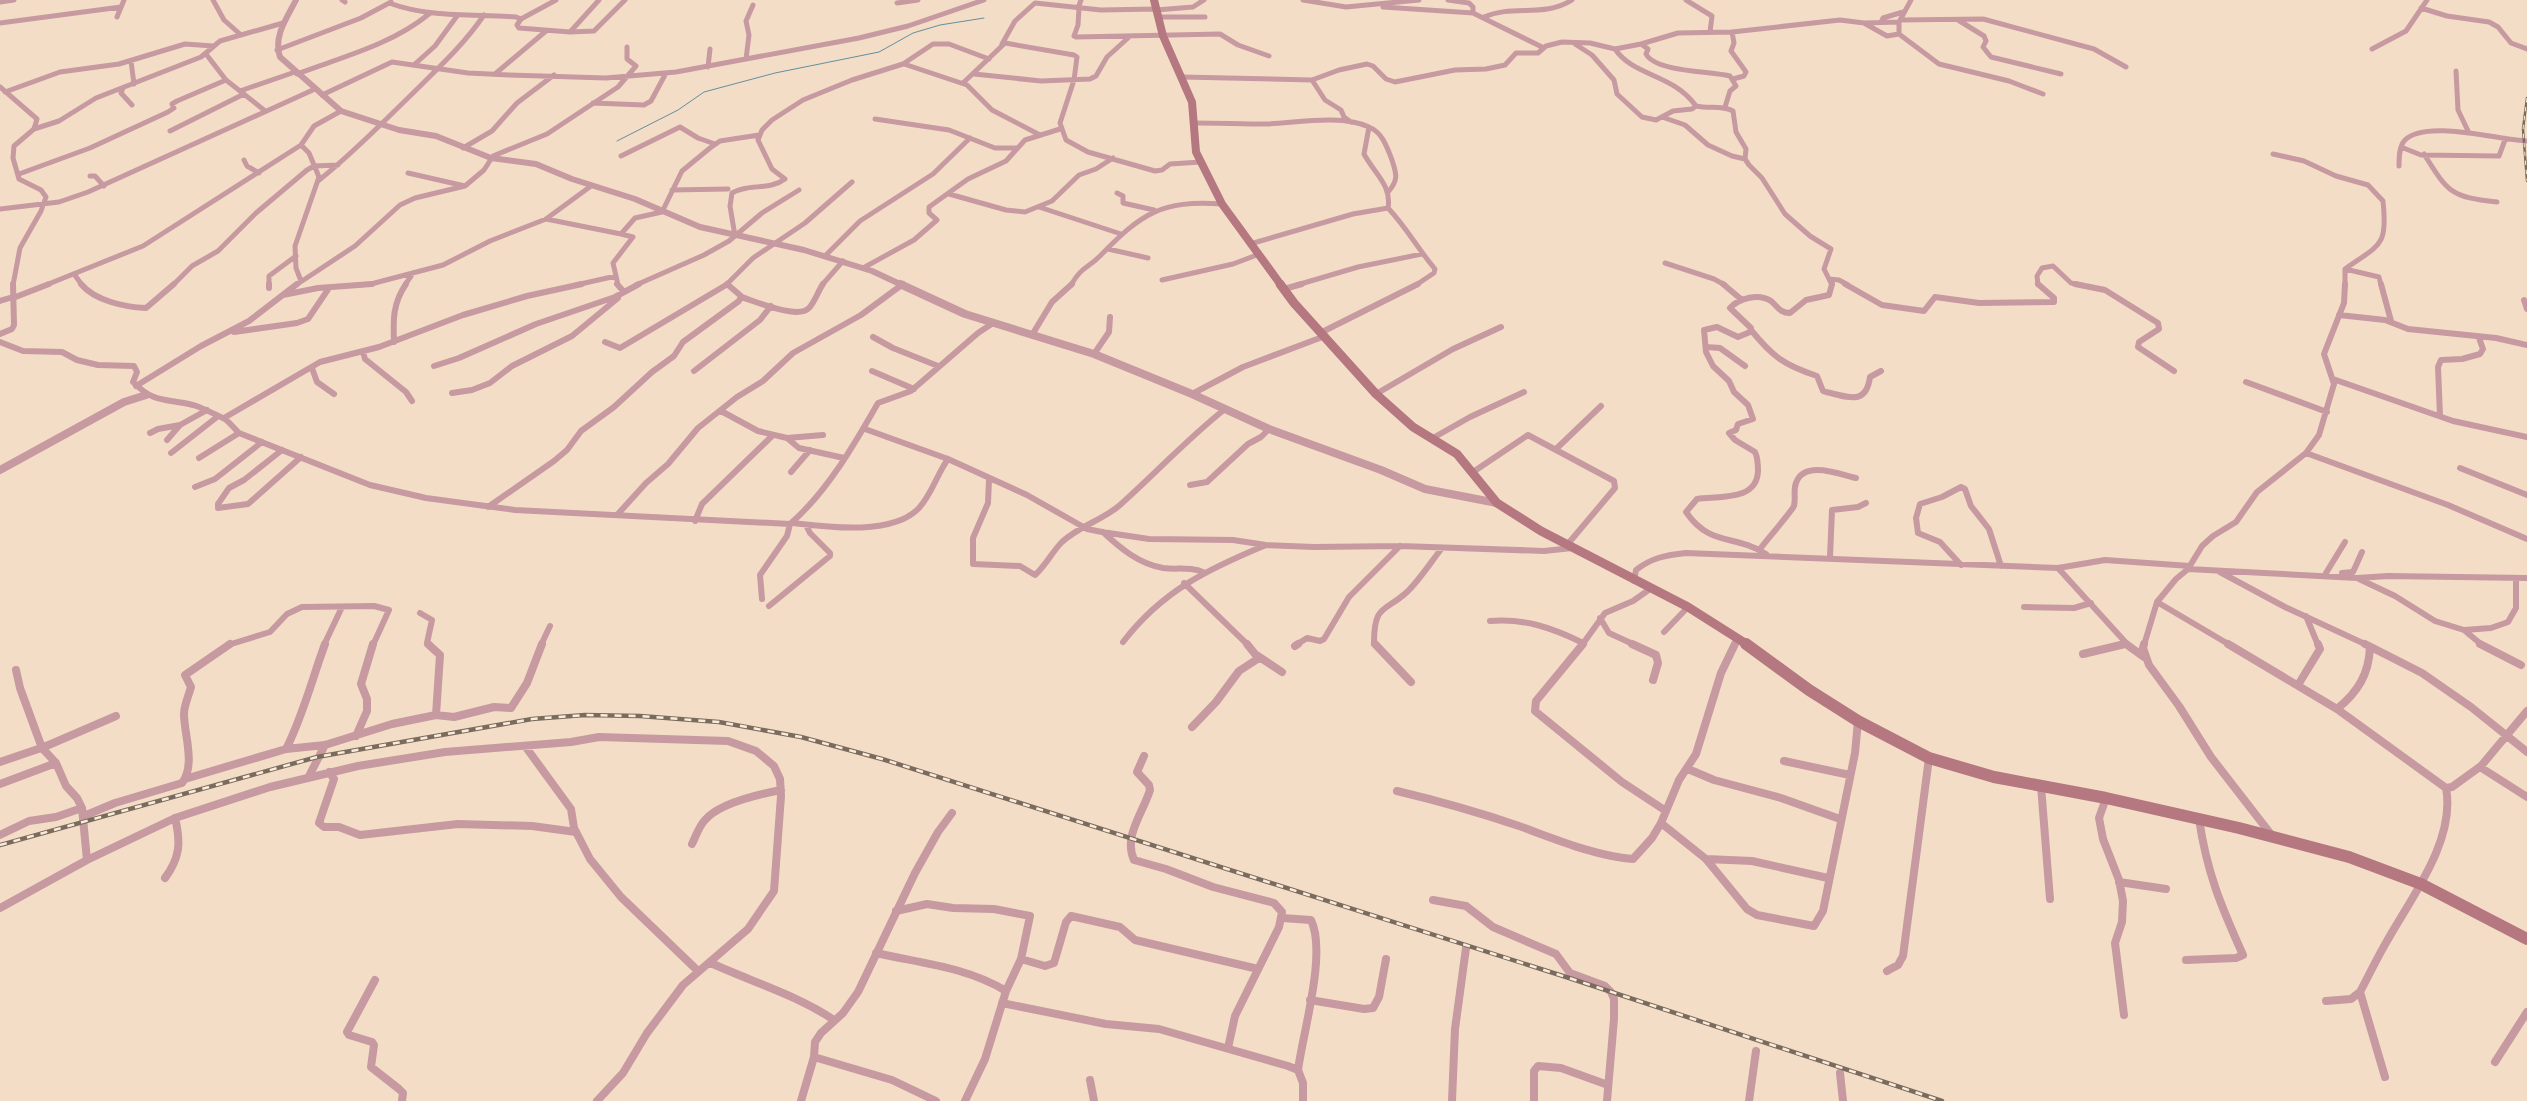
<svg xmlns="http://www.w3.org/2000/svg" width="2527" height="1101" font-family="'Titillium Web',sans-serif">
<style>
.lines{fill:none;stroke-linecap:round;stroke-linejoin:round}
.stream{stroke:#618fa0;stroke-width:1}
.minor-far2{stroke:#c69aa0;stroke-width:5}
.minor-far1{stroke:#c69aa0;stroke-width:6}
.minor{stroke:#c69aa0;stroke-width:8}
.tertiary-far1{stroke:#c69aa0;stroke-width:6}
.tertiary{stroke:#c69aa0;stroke-width:8}
.secondary-far2{stroke:#b57780;stroke-width:8}
.secondary-far1{stroke:#b57780;stroke-width:9}
.secondary{stroke:#b57780;stroke-width:12}
.rail-far1-casing{stroke:#796c5e;stroke-width:2.5}
.rail-casing{stroke:#796c5e;stroke-width:4.5}
.rail-far1{stroke:#fdebd9;stroke-width:1;stroke-dasharray:4.5;stroke-linecap:butt}
.rail{stroke:#fdebd9;stroke-width:2.5;stroke-dasharray:7;stroke-linecap:butt}
</style>
<rect width="100%" height="100%" fill="#f4ddc6"/>
<g class="lines">
<path class="stream" d="M617 141 678 110 704 92 775 73 879 52 913 33 940 25 984 18"/>
<path class="minor-far2" d="M213 0 224 20 241 35
M342 0 345 2
M1303 0 1346 7 1419 0
M1448 0 1469 3 1473 7V13
M1686 0 1712 16 1710 32
M1911 0 1899 22V34L1939 64 2009 81 2043 94
M0 2 14 0
M389 3C430 18 473 14 516 17L521 19 517 25 519 28 570 32 594 31 625 0
M897 3 918 0
M1383 7 1473 13 1544 48
M1078 8 1081 0
M1079 8 1078 25 1074 36 1076 37 1220 34 1238 45 1269 56
M2421 8 2447 16 2489 22 2498 27 2511 43 2527 49
M1156 10 1193 7 1204 0
M117 17 124 0
M1158 17H1205
M1484 17C1513 4 1544 18 1572 0
M521 19 556 0
M1900 20 1983 19 2094 49 2126 67
M1958 20 1984 36 1986 41 1983 47 1991 57 2061 74
M1881 22 1883 18 1903 12
M0 23 121 7
M1864 23 1887 36 1899 34
M570 32 599 0
M1732 32 1734 43 1731 51 1746 72 1744 76 1733 79
M1002 44 1015 21 1035 3 1101 10 1156 9
M1575 44 1592 55 1614 80 1617 94 1642 117 1656 120 1673 111 1692 109 1696 106
M1641 44 1678 33 1732 32 1840 20 1864 23 1899 22
M1615 49 1641 44 1648 49 1646 54C1655 72 1711 71 1730 76L1736 86 1730 91 1725 107
M2372 49 2406 31 2427 0
M277 50 361 18 391 2
M206 54 226 80
M746 59 749 35 746 21 753 5
M131 61 134 84
M415 64 435 46 457 16
M904 64 967 85 992 110 1040 135
M708 67 710 49
M2456 71 2458 110 2469 133
M297 74C342 57 391 45 429 14
M495 74 546 31
M974 74 1041 81 1090 79 1096 76 1107 57 1128 38
M1183 77 1312 80 1339 70 1367 64 1373 66 1386 79 1395 82 1455 70 1486 69 1505 65 1516 53H1538L1546 46 1562 42 1590 43 1615 49C1634 77 1672 73 1696 106 1709 109 1722 105 1733 111L1736 132 1746 149 1745 159 1749 165 1762 178 1785 214 1810 236 1831 249 1824 269 1832 285
M1312 80 1325 100 1341 110 1344 117 1351 122
M963 83 1005 43 1074 55 1077 57 1074 80 1060 123 1066 140 1088 152 1155 171 1162 170 1170 164 1201 162
M0 87 37 119 34 129 14 146 13 158 19 179 41 190 46 197 41 211 20 248 13 285
M123 88 121 93 132 105
M240 91 295 72
M5 92 60 72 119 64 185 44 213 46
M322 95 392 62 468 73 509 75 606 78 676 72 859 38 908 26 984 0
M593 103 644 105 651 101 666 73
M1662 117 1685 125 1708 145 1732 156 1745 159
M875 119 949 130 995 148H1016
M1194 123C1218 123 1242 124 1266 124 1296 123 1341 114 1369 127 1382 132 1387 147 1392 160 1396 173 1399 179 1389 191
M34 129 59 121 96 98 201 57 220 41 283 23
M170 131 244 94
M301 145 309 153 319 177 295 246 296 268 301 281
M2401 147 2421 155 2499 156 2505 140
M463 148 492 131 517 103 554 75
M2273 154 2304 161 2336 176 2368 185 2383 201C2388 247 2380 244 2345 269V285
M2424 154C2448 192 2450 197 2497 202
M621 156 680 127 698 138 715 144
M244 160 247 166 259 173
M2399 166C2399 158 2399 146 2405 140 2426 119 2498 140 2527 141
M408 173 465 186
M19 174 90 148 168 112 174 108 172 104 177 101 226 80 264 110
M90 176H95L104 186
M318 181C351 155 379 126 409 97 435 71 463 46 484 15
M672 190 728 189
M1117 193 1123 196V203L1154 210
M949 194 1006 210 1025 212 1052 201 1079 175 1096 169 1113 158
M1039 207 1121 234
M1388 208C1406 227 1418 249 1435 269L1434 273 1416 285
M0 209 59 202 88 192 315 89
M546 219 621 234 635 218 662 212 682 171 710 148 720 141 759 135
M735 236 730 206 732 193C749 183 769 191 785 179L772 169 758 140 762 130 772 120 803 100 852 80 903 64 933 44H949L989 59
M1250 244 1353 214 1388 208C1392 185 1374 173 1364 154L1369 127
M1108 249 1148 258
M825 256 860 221 933 174 970 138
M1665 263 1714 279 1725 285
M863 268 914 240 937 220 929 213V207L968 179 1006 161 1025 140 1060 129
M2345 269 2379 277 2381 285
M74 274 82 285
M616 276 613 263 633 237 621 234
M1829 279 1839 280 1848 285
M1162 280 1233 264 1257 255
M46 285 143 246 301 145 314 126 341 111
M173 285 192 266 218 251 256 213 307 170 314 166 338 165
M269 285V276L296 256
M296 285 355 246 400 205 415 198 465 186 484 170 493 156 547 134 618 87 636 66 627 59V47
M358 285 371 284 443 265 490 241 546 219 591 186
M405 285 413 273
M576 285 616 276 618 285
M636 285 704 255 729 241 762 213 799 190
M726 285 753 258 805 223 852 182
M822 285 843 261
M1071 285C1082 266 1087 269 1100 256 1142 213 1161 200 1222 204
M1297 285 1358 267 1422 254
M2038 285 2037 276 2042 268 2053 266 2071 283 2081 285"/>
<path class="minor-far1" d="M81 284C95 301 125 307 146 308L174 284
M269 284V288
M617 284 624 292
M1723 284 1742 300
M1845 284 1882 305 1924 311 1935 297 1979 303 2054 302V298L2038 284
M2075 284 2105 290 2158 323 2159 329 2139 342 2138 347 2174 371
M2381 284 2391 321
M1284 289 1302 284
M283 295 318 288 372 284
M741 297C755 301 798 320 809 308 815 302 818 291 823 284
M13 298 49 284
M2524 300 2527 309
M0 301 13 297
M2339 315 2385 320 2408 329 2496 338 2527 345
M1751 330C1773 357 1784 365 1817 376L1823 391 1826 392C1848 397 1866 406 1870 377L1881 371
M234 332 297 323 308 319 329 288
M1322 332 1418 284
M0 334 12 329 14 325 13 284
M1032 335 1052 302 1072 284
M873 337 893 348 938 366
M0 342 23 351 62 352 77 360 98 365 134 366 137 372 133 382C155 404 165 398 193 405 196 405 223 418 225 419 230 423 235 429 239 433L370 485 426 498 515 510 790 524C827 492 854 445 878 403L911 391 978 333 993 323
M394 342C393 319 393 303 406 284
M605 342 620 348 726 285
M1706 347 1720 348 1745 366
M363 352 365 359 406 392 412 401
M1094 354 1109 332 1110 317
M434 366 459 358 536 324 615 297 639 284
M312 368 317 382 334 394
M694 371 760 320 771 306
M872 371 914 389
M2333 379 2453 421 2527 437
M2246 382 2327 412
M136 386 201 346 249 321 297 284
M452 393 472 390 490 383 512 366 572 336 618 298
M1192 394 1243 367 1325 336
M1376 394 1453 349 1501 327
M721 411 758 431 787 438 799 448 844 458
M2440 416 2438 367 2441 360 2462 359 2480 354 2483 349 2479 338
M224 418 320 362 379 347 463 315 527 296 582 284
M865 429 948 459 1027 495 1087 529 1102 532 1149 539 1233 540 1266 545 1314 547 1400 546 1544 551 1572 548
M150 433 158 429 180 425 207 410
M787 438 823 435
M1433 438 1470 417 1524 392
M167 440 180 425
M1556 449 1601 406
M282 450 244 480 229 488 218 504V508L248 504 301 457
M171 453 217 417
M2306 453 2448 505 2527 539
M199 458 239 433
M2460 468 2527 495
M791 472 810 450
M1473 472 1528 435 1614 481 1615 488 1567 545
M989 479 988 503 973 538V564L1020 566 1035 575C1046 565 1052 552 1062 542 1079 526 1103 520 1120 505 1156 473 1187 439 1225 409
M1190 485 1207 482 1248 444 1261 437 1269 429
M195 487 215 479 262 442
M488 507 554 461 567 450 581 431 614 407 652 372 674 356 683 342 739 301 741 296 727 284
M617 515 646 483 668 464 698 428 737 397 763 381 793 353 861 315 903 284
M695 521 702 504 772 436
M793 523C827 527 893 536 919 508 932 494 937 474 948 459
M1103 532C1120 548 1139 564 1163 568 1177 570 1191 566 1205 573
M1760 549C1766 541 1791 512 1794 506 1796 498 1793 490 1796 483 1804 460 1839 474 1856 478
M1766 554C1735 534 1710 547 1686 512L1697 499C1720 496 1757 501 1758 471 1758 464 1758 458 1755 452L1735 440 1729 433 1736 430 1738 424 1753 419 1748 405 1734 392 1729 381 1713 366 1706 352 1704 330 1717 327 1738 337 1750 332 1751 328 1730 308C1739 298 1759 293 1771 301 1778 307 1780 313 1790 313L1806 300 1829 295 1832 284
M1830 557 1832 510 1858 507 1866 503
M1961 565 1940 542 1918 533 1916 518 1920 504 1942 497 1961 487 1965 489 1971 506 1989 529 2001 566
M2058 568 2128 645
M2188 569 2357 578 2388 576 2527 578
M2218 571 2285 607 2367 645
M2326 573 2345 542
M2342 573 2353 572 2362 552
M2359 579 2395 596 2435 621 2464 630 2482 645
M1634 581 1636 570C1651 558 1666 555 1686 553L2058 568 2105 560 2190 566
M1184 583 1248 645
M762 599 760 575 787 536 790 524
M2157 602 2230 645
M769 606 830 556V553L810 533 806 525
M2024 607 2074 608 2091 603
M420 613 432 620 427 643 429 645
M2306 616 2318 645
M1600 618 1609 633 1635 645
M1490 621C1524 618 1553 628 1583 643
M2464 630 2491 628 2508 622 2516 608V579
M1664 632 1688 607
M1123 642C1162 591 1208 569 1266 545
M228 645 270 632 287 614 302 607 374 606 389 610 373 645
M324 645 342 607
M541 645 550 626
M1296 645 1307 638 1320 641 1324 639 1349 597 1400 546
M1376 645 1374 643C1374 603 1385 613 1408 591 1420 579 1431 562 1442 548
M1582 645 1605 613 1633 601 1650 589
M1734 645 1738 638
M2120 645 2125 644
M2144 645 2157 602 2176 579 2188 569 2202 546 2213 536 2236 522 2257 492 2306 453 2319 435 2334 384 2324 354 2344 303 2345 284"/>
<path class="minor" d="M428 644 440 655 436 715
M1247 644 1255 654 1282 672
M1375 644 1411 682
M1583 644 1536 701 1535 711 1622 782 1666 811
M1632 644 1656 655 1658 663 1653 680
M2126 644 2144 657
M2144 644 2143 648 2149 665 2179 706 2211 757 2273 837
M2228 644 2337 709 2446 788C2456 840 2411 898 2387 941 2377 958 2369 975 2360 992L2385 1077
M2365 644 2422 673 2471 707 2527 752
M2480 644 2521 665
M1295 646 1298 644
M2083 654 2125 644
M16 670 20 688 42 748 56 763 66 786 77 798 82 808 87 860
M2298 685 2320 649 2318 644
M2337 709C2358 692 2369 674 2370 647
M1192 727 1216 702 1239 671 1259 658
M356 736 367 711V699L361 684 373 644
M525 746 571 809 574 828 590 859 621 897 698 971
M286 749C303 716 312 679 325 644
M1144 756 1137 772 1149 785 1150 790C1143 813 1123 836 1134 860L1166 869 1213 887 1274 903 1282 912 1279 927 1235 1016 1228 1048
M1784 761 1850 775
M0 762 44 747 116 716
M2480 767 2527 797
M1688 769 1714 780 1781 798 1840 819
M329 772 334 779 319 823 324 827H339L360 835 458 824 532 826 576 832
M308 778 325 745
M185 779 286 749 325 745 392 724 436 715 454 717 494 707 511 708 527 683 542 644
M0 784 56 763
M2041 786 2050 899
M2446 788 2452 787 2481 766 2527 711
M1397 791C1439 801 1478 812 1519 826 1555 839 1595 856 1633 859L1652 838 1661 823 1679 780 1696 754 1721 673 1735 644
M2106 798 2099 818 2103 839 2119 880 2123 901 2122 922 2115 943 2124 1015
M84 816 115 803 182 783C196 765 184 734 184 714 184 705 189 695 191 687L185 675 230 644
M1661 823 1706 859 1747 909 1757 915 1814 926 1823 911 1855 753 1858 721
M0 835 29 821 56 817 82 808
M692 844C696 836 699 826 705 820 719 803 760 794 781 790
M1706 859 1752 861 1828 878
M165 878C180 858 181 842 175 818
M2119 882 2166 889
M1433 900 1466 906 1493 927 1556 954 1570 973 1605 986 1611 992 1614 999V1019L1607 1101
M0 908 87 860 175 818 270 787 358 766 445 752 571 742 599 737 728 741 756 751 774 766 780 779 781 796 774 891 748 929 683 985 647 1033 623 1073 597 1101
M896 911 927 904 953 908 994 909 1030 916 1021 959 1006 991
M1282 918 1311 920C1327 953 1303 1032 1298 1070
M876 953C920 963 967 967 1006 991L985 1059 965 1101
M1021 959 1045 966 1054 963 1066 922 1071 916 1120 927 1135 940 1258 969
M2186 960 2236 958 2243 955C2221 906 2207 873 2199 819
M711 963C752 982 797 995 834 1020
M1887 971 1898 965 1903 956 1929 758
M375 980 347 1032 349 1035 372 1042 374 1045 371 1067 399 1089 403 1093 402 1101
M1310 1000 1364 1009 1373 1008 1379 997 1386 959
M2326 1001 2351 999 2360 992
M1002 1003 1106 1024 1159 1029 1288 1066 1298 1070 1303 1083V1101
M814 1057 892 1080 936 1101
M2495 1062 2527 1012
M1840 1073 1843 1101
M1090 1080 1094 1101
M801 1101 814 1057 815 1042 821 1033 843 1013 858 992 915 873 938 832 952 813
M1452 1101 1455 1029 1466 948
M1534 1101V1071L1538 1066 1561 1068 1608 1085
M1749 1101 1756 1051"/>
<path class="tertiary-far1" d="M296 0C287 18 273 36 280 57L341 111 399 130 436 136 491 158 536 164 572 179 635 199 700 227 804 250 872 271 902 285"/>
<path class="tertiary" d="M900 284 965 314 1094 354 1192 394 1269 429 1381 470 1425 489 1497 503
M0 470 124 402 146 395"/>
<path class="secondary-far2" d="M1154 0 1163 36 1192 102 1196 152 1222 204 1281 285"/>
<path class="secondary-far1" d="M1280 284 1294 303 1376 394 1413 427 1457 454 1497 503 1541 531 1688 607 1748 645"/>
<path class="secondary" d="M1746 644 1809 690 1858 721 1929 758 1994 777 2106 798 2239 828 2349 857 2421 884 2527 939"/>
<g class="rail-far1-casing">
<path id="rail-far1" d="M2527 98 2523 129 2527 181"/>
</g>
<g class="rail-casing">
<path id="rail" d="M0 845 317 757 532 719 585 715 640 716 719 722 801 737 882 759 1566 977 1942 1101"/>
</g>
<use href="#rail-far1" class="rail-far1"/>
<use href="#rail" class="rail"/>
</g>
</svg>
